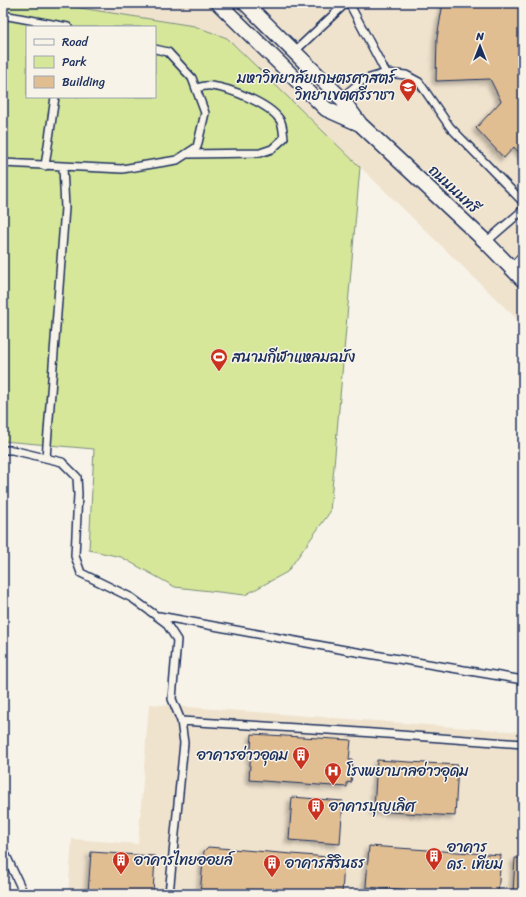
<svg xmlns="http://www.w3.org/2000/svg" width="526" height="897" font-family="Sriracha,'Playpen Sans Thai',sans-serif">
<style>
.built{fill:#f0e3ce}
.green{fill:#d6e79a;stroke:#788b7c;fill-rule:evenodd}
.building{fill:#e1be92;stroke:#1b2f5e;filter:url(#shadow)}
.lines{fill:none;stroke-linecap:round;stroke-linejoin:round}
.lane-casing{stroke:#1b2f5e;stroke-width:10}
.street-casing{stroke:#1b2f5e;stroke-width:17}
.lane{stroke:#f7f3e8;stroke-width:7}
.street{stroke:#f7f3e8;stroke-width:14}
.labels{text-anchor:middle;stroke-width:3;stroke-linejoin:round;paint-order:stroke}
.poi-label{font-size:15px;fill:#1b2f5e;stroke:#f7f3e8;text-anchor:start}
.street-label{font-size:15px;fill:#1b2f5e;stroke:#f7f3e8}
</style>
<defs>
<filter id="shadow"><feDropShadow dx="-3.5" dy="3.5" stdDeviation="2" flood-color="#0004"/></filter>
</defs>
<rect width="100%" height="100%" fill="#f7f3e8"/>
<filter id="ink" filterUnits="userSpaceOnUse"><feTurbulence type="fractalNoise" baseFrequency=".025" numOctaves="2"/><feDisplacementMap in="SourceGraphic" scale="8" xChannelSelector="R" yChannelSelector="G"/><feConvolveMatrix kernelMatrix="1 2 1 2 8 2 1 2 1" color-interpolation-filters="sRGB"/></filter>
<g filter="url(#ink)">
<path class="built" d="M49 3H523V325L227 38 194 26Z
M149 704 523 732V894H68L72 839 138 844Z"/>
<path class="green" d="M3 3H49L194 26 227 38 360 167 330 512 287 572 245 595 175 587 121 557 89 550 94 449 3 441ZM27 27H155V97H27Z"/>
<path class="building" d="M443 3H512V4L523 7V157L514 147 504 158 476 128 501 101 490 79 436 81 437 38Z
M252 734 351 740 349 760H353L351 783 347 782V787L249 780Z
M377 760 458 765 455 816 374 811Z
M292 797 343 801 340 844 289 840Z
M369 846 501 855 498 894H472L366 887Z
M208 847 340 858 344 862 342 894H200L204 851Z
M91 852 155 856 153 894H88Z
M515 858H523V894H513Z"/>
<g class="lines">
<g class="lane-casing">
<path id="lane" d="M349 3 386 73
M3 15 68 27
M295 51 346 3
M341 98 363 80 386 73 406 75 419 82 450 127 523 202
M189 154 260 153 272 149 284 138C283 133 283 124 280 120 270 104 230 88 211 86 206 85 200 87 196 88
M3 163 122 169 177 160 197 147 205 113 192 78 168 52 155 49
M45 166 55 97
M486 242 523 210
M511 268 523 255
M3 450H12L62 462 77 477 78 494 75 556 81 573 132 598 166 623 177 640 172 699 181 721 184 743 169 894
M46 458 65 208 63 167
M159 616 345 650 523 680
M181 721 346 731 523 744
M3 851H4L24 894"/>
</g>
<g class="street-casing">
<path id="street" d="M218 3 326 109 360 124
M245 3 341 98 360 124 486 242 523 280"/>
</g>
<use href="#lane" class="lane"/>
<use href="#street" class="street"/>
</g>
</g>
<defs>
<g id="university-pin" transform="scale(0.9)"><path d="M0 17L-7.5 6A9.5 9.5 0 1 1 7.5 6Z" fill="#c8321e" stroke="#f7f3e8"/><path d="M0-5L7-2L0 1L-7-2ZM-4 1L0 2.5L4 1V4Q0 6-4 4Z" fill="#fff"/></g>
<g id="stadium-pin" transform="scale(0.9)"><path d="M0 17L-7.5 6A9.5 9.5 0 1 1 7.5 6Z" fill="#c8321e" stroke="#f7f3e8"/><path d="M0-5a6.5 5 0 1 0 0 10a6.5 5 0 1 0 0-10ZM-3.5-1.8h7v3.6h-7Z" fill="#fff"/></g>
<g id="building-pin" transform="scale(0.9)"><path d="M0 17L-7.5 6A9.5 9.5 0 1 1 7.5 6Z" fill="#c8321e" stroke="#f7f3e8"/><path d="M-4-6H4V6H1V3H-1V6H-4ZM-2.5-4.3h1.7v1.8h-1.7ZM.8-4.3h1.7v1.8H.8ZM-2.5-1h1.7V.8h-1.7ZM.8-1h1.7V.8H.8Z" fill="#fff"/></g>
<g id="hospital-pin" transform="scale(0.9)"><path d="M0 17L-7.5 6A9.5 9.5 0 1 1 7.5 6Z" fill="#c8321e" stroke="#f7f3e8"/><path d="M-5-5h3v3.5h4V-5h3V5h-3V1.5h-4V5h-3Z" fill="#fff"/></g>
</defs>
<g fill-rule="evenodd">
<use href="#university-pin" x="408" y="87"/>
<use href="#stadium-pin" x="219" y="357"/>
<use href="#building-pin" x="301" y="755"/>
<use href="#hospital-pin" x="333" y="771"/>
<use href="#building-pin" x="316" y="806"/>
<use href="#building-pin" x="434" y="856"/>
<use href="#building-pin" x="121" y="860"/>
<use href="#building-pin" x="272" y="863"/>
</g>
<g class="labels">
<g class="poi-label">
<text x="395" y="83" text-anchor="end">มหาวิทยาลัยเกษตรศาสตร์<tspan x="395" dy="17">วิทยาเขตศรีราชา</tspan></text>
<text x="232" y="362">สนามกีฬาแหลมฉบัง</text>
<text x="288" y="760" text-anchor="end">อาคารอ่าวอุดม</text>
<text x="346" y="776">โรงพยาบาลอ่าวอุดม</text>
<text x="329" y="811">อาคารบุญเลิศ</text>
<text x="447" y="852">อาคาร<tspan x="447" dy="17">ดร. เทียม</tspan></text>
<text x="134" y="865">อาคารไทยออยล์</text>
<text x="285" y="868">อาคารสิรินธร</text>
</g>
<g class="street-label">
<text transform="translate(454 189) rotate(43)" y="5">ถนนนนทรี</text>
</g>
</g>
<rect width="526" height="897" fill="none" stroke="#f7f3e8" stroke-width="16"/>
<rect x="8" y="8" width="510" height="881" fill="none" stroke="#1b2f5e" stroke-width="1.5" filter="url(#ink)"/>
<rect x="26" y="26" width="130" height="72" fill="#f7f3e8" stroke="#9fa5b1"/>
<rect x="34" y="39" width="20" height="6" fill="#f7f3e8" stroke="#9fa5b1"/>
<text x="62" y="46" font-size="12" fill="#1b2f5e">Road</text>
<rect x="34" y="56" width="20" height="12" fill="#d6e79a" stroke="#9fa5b1"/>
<text x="62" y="66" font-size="12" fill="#1b2f5e">Park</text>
<rect x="34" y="76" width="20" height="12" fill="#e1be92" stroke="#9fa5b1"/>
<text x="62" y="86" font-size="12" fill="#1b2f5e">Building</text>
<g transform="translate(480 46)" stroke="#f7f3e8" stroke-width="3" paint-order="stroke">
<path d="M0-3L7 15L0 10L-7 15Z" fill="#1b2f5e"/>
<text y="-6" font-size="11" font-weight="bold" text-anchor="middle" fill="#1b2f5e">N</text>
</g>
</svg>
